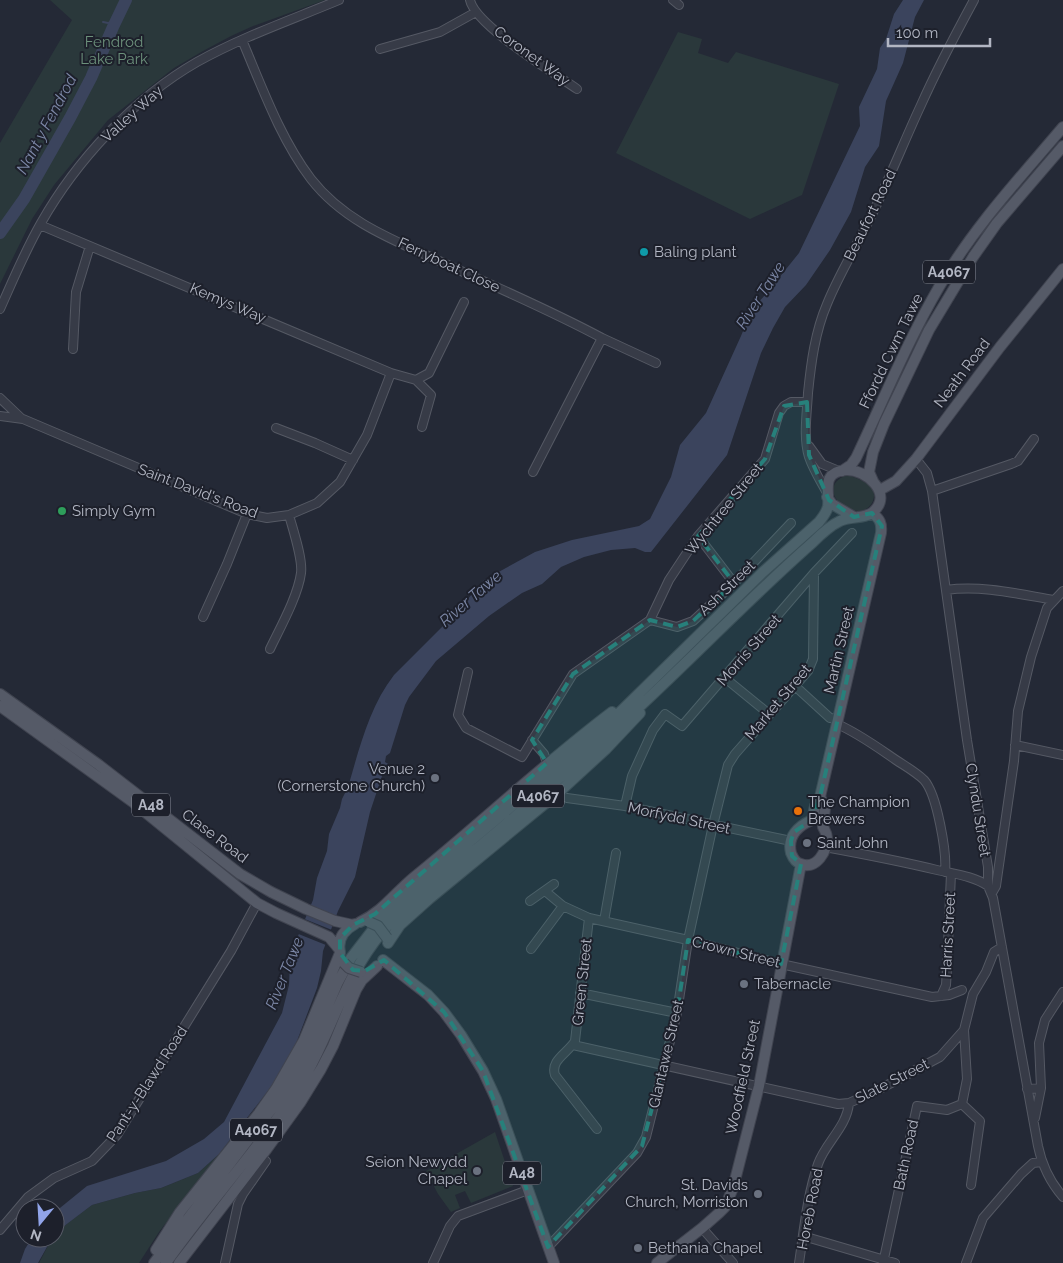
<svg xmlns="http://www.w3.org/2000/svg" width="1063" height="1263" font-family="Raleway,sans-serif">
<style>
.green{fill:#2a383b}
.water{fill:#3b445d}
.pier{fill:#242936}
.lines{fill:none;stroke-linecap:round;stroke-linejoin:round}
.stream{stroke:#3b445d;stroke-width:2}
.river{stroke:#3b445d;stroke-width:12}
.minor-casing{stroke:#555964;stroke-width:10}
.major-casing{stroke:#404450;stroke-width:12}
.minor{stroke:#373b47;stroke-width:8}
.major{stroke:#555a67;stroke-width:10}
.major-bridge-casing{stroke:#404450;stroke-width:12;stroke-linecap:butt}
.major-bridge{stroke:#555a67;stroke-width:10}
.marked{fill:#27807b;fill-opacity:0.2;stroke:#27807b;stroke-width:4;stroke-dasharray:10 6;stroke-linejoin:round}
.culture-dot{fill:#0f9aa8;stroke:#1d202b;stroke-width:2}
.leisure-dot{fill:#2e9e5b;stroke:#1d202b;stroke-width:2}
.worship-dot{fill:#6b7280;stroke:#1d202b;stroke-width:2}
.food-dot{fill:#e8710a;stroke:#1d202b;stroke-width:2}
.labels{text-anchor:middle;stroke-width:4;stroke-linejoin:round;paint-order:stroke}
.shield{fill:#1d202b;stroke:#858995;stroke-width:1}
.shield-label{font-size:14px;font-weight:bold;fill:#b2b6c3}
.park-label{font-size:15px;fill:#6c907b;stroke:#1d202b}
.street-label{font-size:15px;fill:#b2b6c3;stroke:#1d202b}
.poi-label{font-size:15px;fill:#b2b6c3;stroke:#1d202b;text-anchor:start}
.water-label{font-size:16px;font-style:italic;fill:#7d88a7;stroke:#1d202b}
</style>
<rect width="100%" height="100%" fill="#242936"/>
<path class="green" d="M50 0H325L253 26 231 36 203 51 174 68 108 120 54 185 32 219 0 284V143L72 20Z
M678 32 702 39 698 53 728 63 736 52 839 84 802 195 750 219 616 153Z
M847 475C854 477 863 480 869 485 878 492 874 506 864 510 846 517 815 487 847 475Z
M495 1132 513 1186 471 1203 465 1191 455 1195 460 1208 451 1212 438 1194 426 1171Z
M219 1154 159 1232 139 1263H39L52 1238H55L56 1232 92 1205 135 1193 161 1188 198 1173Z"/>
<path class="water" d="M903 0H924L915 17 903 63 886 101 879 146 865 167 851 212 830 250 806 285 785 307 773 328 761 353 727 455 651 552H645L635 548 611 550 584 557 561 567 542 584 522 593 489 616 436 661 409 697 405 705 390 753 386 756 385 762 390 765 389 769 384 770 370 812 355 877 338 911 323 951 321 971 317 988 297 1041 287 1062 271 1087 219 1154 198 1173 161 1188 135 1193 92 1205 55 1233V1212L87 1186 166 1161 204 1139 224 1122 282 1013 289 985 290 961 294 950 293 947 299 941 298 936 313 900 317 878 327 851 329 834 340 808 342 799 348 787C359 750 369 707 394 675L456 613 484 580 535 552 572 540 639 526 650 519 671 477 680 445 706 413 741 336 752 309 766 294 799 253 860 126 859 107 877 69 880 48 886 39 894 14Z
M32 1238H52L38 1263H20L25 1249Z"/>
<path class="pier" d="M302 918 332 930 326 945 296 933Z"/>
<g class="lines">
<path class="stream" d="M103 22 108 23 116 21"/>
<path class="river" d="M0 233 24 199 70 118 91 78 113 27 126 0"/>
<g class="minor-casing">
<path id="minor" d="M470 0C475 25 554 73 577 89
M673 0 679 5
M242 40C262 87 280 138 311 179 346 224 399 242 448 265 500 289 552 311 602 338L533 472
M380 49 440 32 476 12
M40 225 391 373 416 380 431 395 422 427
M0 309C13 280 25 251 41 223 76 161 134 98 197 62 242 37 291 20 339 0
M602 338 656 363
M73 349 76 292 90 246
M416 380 429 373 464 302
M0 398 21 418
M0 416 23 419 247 514 267 518 289 515 317 503 340 482 367 435 391 373
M276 428 315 443 353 460
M809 446 822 464 839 471
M916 459 927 473 932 491 967 740 988 867V886L993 898 1038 1146C1042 1165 1050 1182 1063 1197
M826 491C820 480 813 469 809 457 803 437 807 413 808 393 811 363 815 332 827 304 842 267 865 233 881 195 895 165 907 135 921 105 937 69 955 35 974 0
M932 491 1011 464 1018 461 1034 439
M698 536 734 583
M946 590C982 585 1018 594 1054 600
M203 617 227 564 247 514
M650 620 677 627 693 621 734 583 791 523
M270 649C280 628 298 596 301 573 303 559 293 530 289 515
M468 672 458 715 466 728 522 757 573 674 650 620 669 580 698 536 765 459 779 413 784 406 791 402H807
M725 678 769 714
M795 686 830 718 838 719
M837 724C858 733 877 747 896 760 905 766 916 772 924 780 937 794 947 853 945 872
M532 740 544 754 547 763
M1015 745 1063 755
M567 798 625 806 791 841
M625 806 632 776 653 730 665 714 682 726 814 573 852 533
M825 847C863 854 900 861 937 870 954 874 974 876 988 886
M545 891 563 906 589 918 688 940 781 964 932 997 949 995 962 990
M992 893 996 886 1014 761 1018 711 1031 657 1047 608 1063 591
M530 901 554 884
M589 918 575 1041C568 1053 550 1060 555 1075L597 1129
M604 921 616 853
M531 949 563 906
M580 993 677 1013
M941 996 946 985 947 969 951 873
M573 1045 838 1104 849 1103 878 1090 940 1057 964 1030
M1027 1089 1041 1088 1039 1043 1045 1020 1063 992
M962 1104 967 1079 964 1030 973 994 986 972 994 952 1002 947
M962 1104 980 1121 971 1185
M1035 1118 1041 1088
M702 1228 733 1263
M0 1230 28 1197 54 1178 92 1161 117 1135 231 951 257 903
M803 1236 895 1263
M548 1247 637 1153 646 1137 677 1013 688 940 713 825 728 765 735 754 808 671 813 659 814 573
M225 1263 238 1204 243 1194 266 1161
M433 1263 450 1226 458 1216 528 1190
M799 1263C804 1230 807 1196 818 1164 825 1143 847 1127 849 1103
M883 1263 917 1106 947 1110 962 1104
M966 1263 983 1218 1021 1174 1033 1163 1042 1162"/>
</g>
<g class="major-casing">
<path id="major" d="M842 471 851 465 856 458C883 401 907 342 939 287 973 228 1019 179 1063 127
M873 481 869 472 873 452 884 424 929 330 973 257 997 223 1063 146
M880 490 896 481 916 459 1000 347 1063 269
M827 497 832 504 854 517
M0 694 99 765 240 874 271 892 306 909 335 921 353 925
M0 706 134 803 257 903 276 913 329 937 339 949
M812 820 815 806 820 797 881 533C882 523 880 519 872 513
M812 820C798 826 787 837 791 853 793 858 796 863 801 864 817 870 827 851 827 838 827 833 825 831 823 827 822 821 825 814 825 808 824 804 822 800 820 797
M360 922C382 912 395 893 413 878 480 824 543 764 612 712
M388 943 400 925 429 899 558 793 606 749 640 713
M340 952C337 939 344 930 355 924
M383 960 428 995 444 1012 461 1035 483 1071 496 1099 554 1263
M156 1250 180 1212 259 1113 276 1089 304 1040 340 953
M154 1263 280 1098 299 1068 312 1043 337 984 351 958 375 927 399 901 531 790 617 715 763 572 819 522C823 517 827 512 828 506 830 492 820 472 846 470 866 469 894 494 873 512 865 519 850 516 840 521 829 526 820 535 812 543 736 610 668 684 592 750 554 782 518 815 480 846 446 874 410 899 382 932 345 976 334 1025 307 1073 267 1141 211 1199 166 1263
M179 1263 266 1150 300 1103 321 1069 333 1046 356 990 362 980 377 966
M657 1263 702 1228 719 1213 725 1207 733 1188 759 1086 801 864"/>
</g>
<use href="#minor" class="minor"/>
<use href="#major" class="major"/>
<g class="major-bridge-casing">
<path id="major-bridge" d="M369 922 378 926 387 938
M344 963 349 968 361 972"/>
</g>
<use href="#major-bridge" class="major-bridge"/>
</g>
<path class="marked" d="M807 402 809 455 829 500 854 517 872 513 882 526 820 797 812 820 794 832 791 841 792 856 801 864 781 964 688 940 677 1013 642 1146 548 1247 483 1071 444 1012 384 960 365 971 353 970 340 953V938L353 925 375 914 547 763 532 740 573 674 650 620 677 627 693 621 734 583 698 536 765 459 784 406Z"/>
<circle class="culture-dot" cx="644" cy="252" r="5"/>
<circle class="leisure-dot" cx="62" cy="511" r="5"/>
<g class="worship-dot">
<circle cx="435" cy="778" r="5"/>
<circle cx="807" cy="843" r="5"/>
<circle cx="744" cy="984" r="5"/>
<circle cx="477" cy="1171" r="5"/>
<circle cx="758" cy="1194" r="5"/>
<circle cx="638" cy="1248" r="5"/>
</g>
<circle class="food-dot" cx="798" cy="811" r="5"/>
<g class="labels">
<g class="shield">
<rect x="923" y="260.5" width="52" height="23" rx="4"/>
<rect x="512" y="784.5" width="52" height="23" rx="4"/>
<rect x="132" y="793.5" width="38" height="23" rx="4"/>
<rect x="230" y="1118.5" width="52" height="23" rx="4"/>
<rect x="503" y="1161.5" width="38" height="23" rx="4"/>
</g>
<g class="shield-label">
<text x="949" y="277">A4067</text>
<text x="538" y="801">A4067</text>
<text x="151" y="810">A48</text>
<text x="256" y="1135">A4067</text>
<text x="522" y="1178">A48</text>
</g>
<g class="park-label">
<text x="114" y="47">Fendrod<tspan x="114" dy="17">Lake Park</tspan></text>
</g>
<g class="street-label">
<text transform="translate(532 56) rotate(36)" y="5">Coronet Way</text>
<text transform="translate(132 114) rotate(-42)" y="5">Valley Way</text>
<text transform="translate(870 215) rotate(-64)" y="5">Beaufort Road</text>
<text transform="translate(449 265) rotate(25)" y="5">Ferryboat Close</text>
<text transform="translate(228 303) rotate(23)" y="5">Kemys Way</text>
<text transform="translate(891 351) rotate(-64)" y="5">Ffordd Cwm Tawe</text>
<text transform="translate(962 373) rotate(-53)" y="5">Neath Road</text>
<text transform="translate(198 491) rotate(21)" y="5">Saint David's Road</text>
<text transform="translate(724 509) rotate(-51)" y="5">Wychtree Street</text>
<text transform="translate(727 588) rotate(-44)" y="5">Ash Street</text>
<text transform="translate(749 650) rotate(-49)" y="5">Morris Street</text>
<text transform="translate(839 650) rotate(-77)" y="5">Martin Street</text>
<text transform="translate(778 702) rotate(-50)" y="5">Market Street</text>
<text transform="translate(978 810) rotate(81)" y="5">Clyndu Street</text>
<text transform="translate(679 818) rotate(12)" y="5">Morfydd Street</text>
<text transform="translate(215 836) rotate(37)" y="5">Clase Road</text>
<text transform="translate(948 935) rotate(-87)" y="5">Harris Street</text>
<text transform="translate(736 952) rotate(14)" y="5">Crown Street</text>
<text transform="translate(582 982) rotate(-84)" y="5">Green Street</text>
<text transform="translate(666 1054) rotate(-77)" y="5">Glantawe Street</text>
<text transform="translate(743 1077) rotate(-78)" y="5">Woodfield Street</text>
<text transform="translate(892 1081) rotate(-27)" y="5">Slate Street</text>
<text transform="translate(147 1084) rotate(-57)" y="5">Pant-y-Blawd Road</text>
<text transform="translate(906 1155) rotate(-78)" y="5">Bath Road</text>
<text transform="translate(810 1209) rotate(-79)" y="5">Horeb Road</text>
</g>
<g class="poi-label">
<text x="654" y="257">Baling plant</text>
<text x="72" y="516">Simply Gym</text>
<text x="425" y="774" text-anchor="end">Venue 2<tspan x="425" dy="17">(Cornerstone Church)</tspan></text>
<text x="808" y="807">The Champion<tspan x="808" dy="17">Brewers</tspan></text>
<text x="817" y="848">Saint John</text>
<text x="754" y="989">Tabernacle</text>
<text x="467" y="1167" text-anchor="end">Seion Newydd<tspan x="467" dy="17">Chapel</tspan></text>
<text x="748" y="1190" text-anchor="end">St. Davids<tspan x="748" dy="17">Church, Morriston</tspan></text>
<text x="648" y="1253">Bethania Chapel</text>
</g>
<g class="water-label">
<text transform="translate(46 124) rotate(-62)" y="6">Nant y Fendrod</text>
<text transform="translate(760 295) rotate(-57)" y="6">River Tawe</text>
<text transform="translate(470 598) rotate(-41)" y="6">River Tawe</text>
<text transform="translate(284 973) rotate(-68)" y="6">River Tawe</text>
</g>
</g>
<g transform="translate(40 1223) rotate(198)"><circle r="24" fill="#1d202b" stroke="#595c68"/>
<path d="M0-4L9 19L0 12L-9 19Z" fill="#91a4e9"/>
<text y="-8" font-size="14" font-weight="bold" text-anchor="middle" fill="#b2b6c3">N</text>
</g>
<path d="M888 38v8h102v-8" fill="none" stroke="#b2b6c3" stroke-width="2.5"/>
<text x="896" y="38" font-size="15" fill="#b2b6c3" stroke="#1d202b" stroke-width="4" paint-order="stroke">100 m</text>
</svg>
